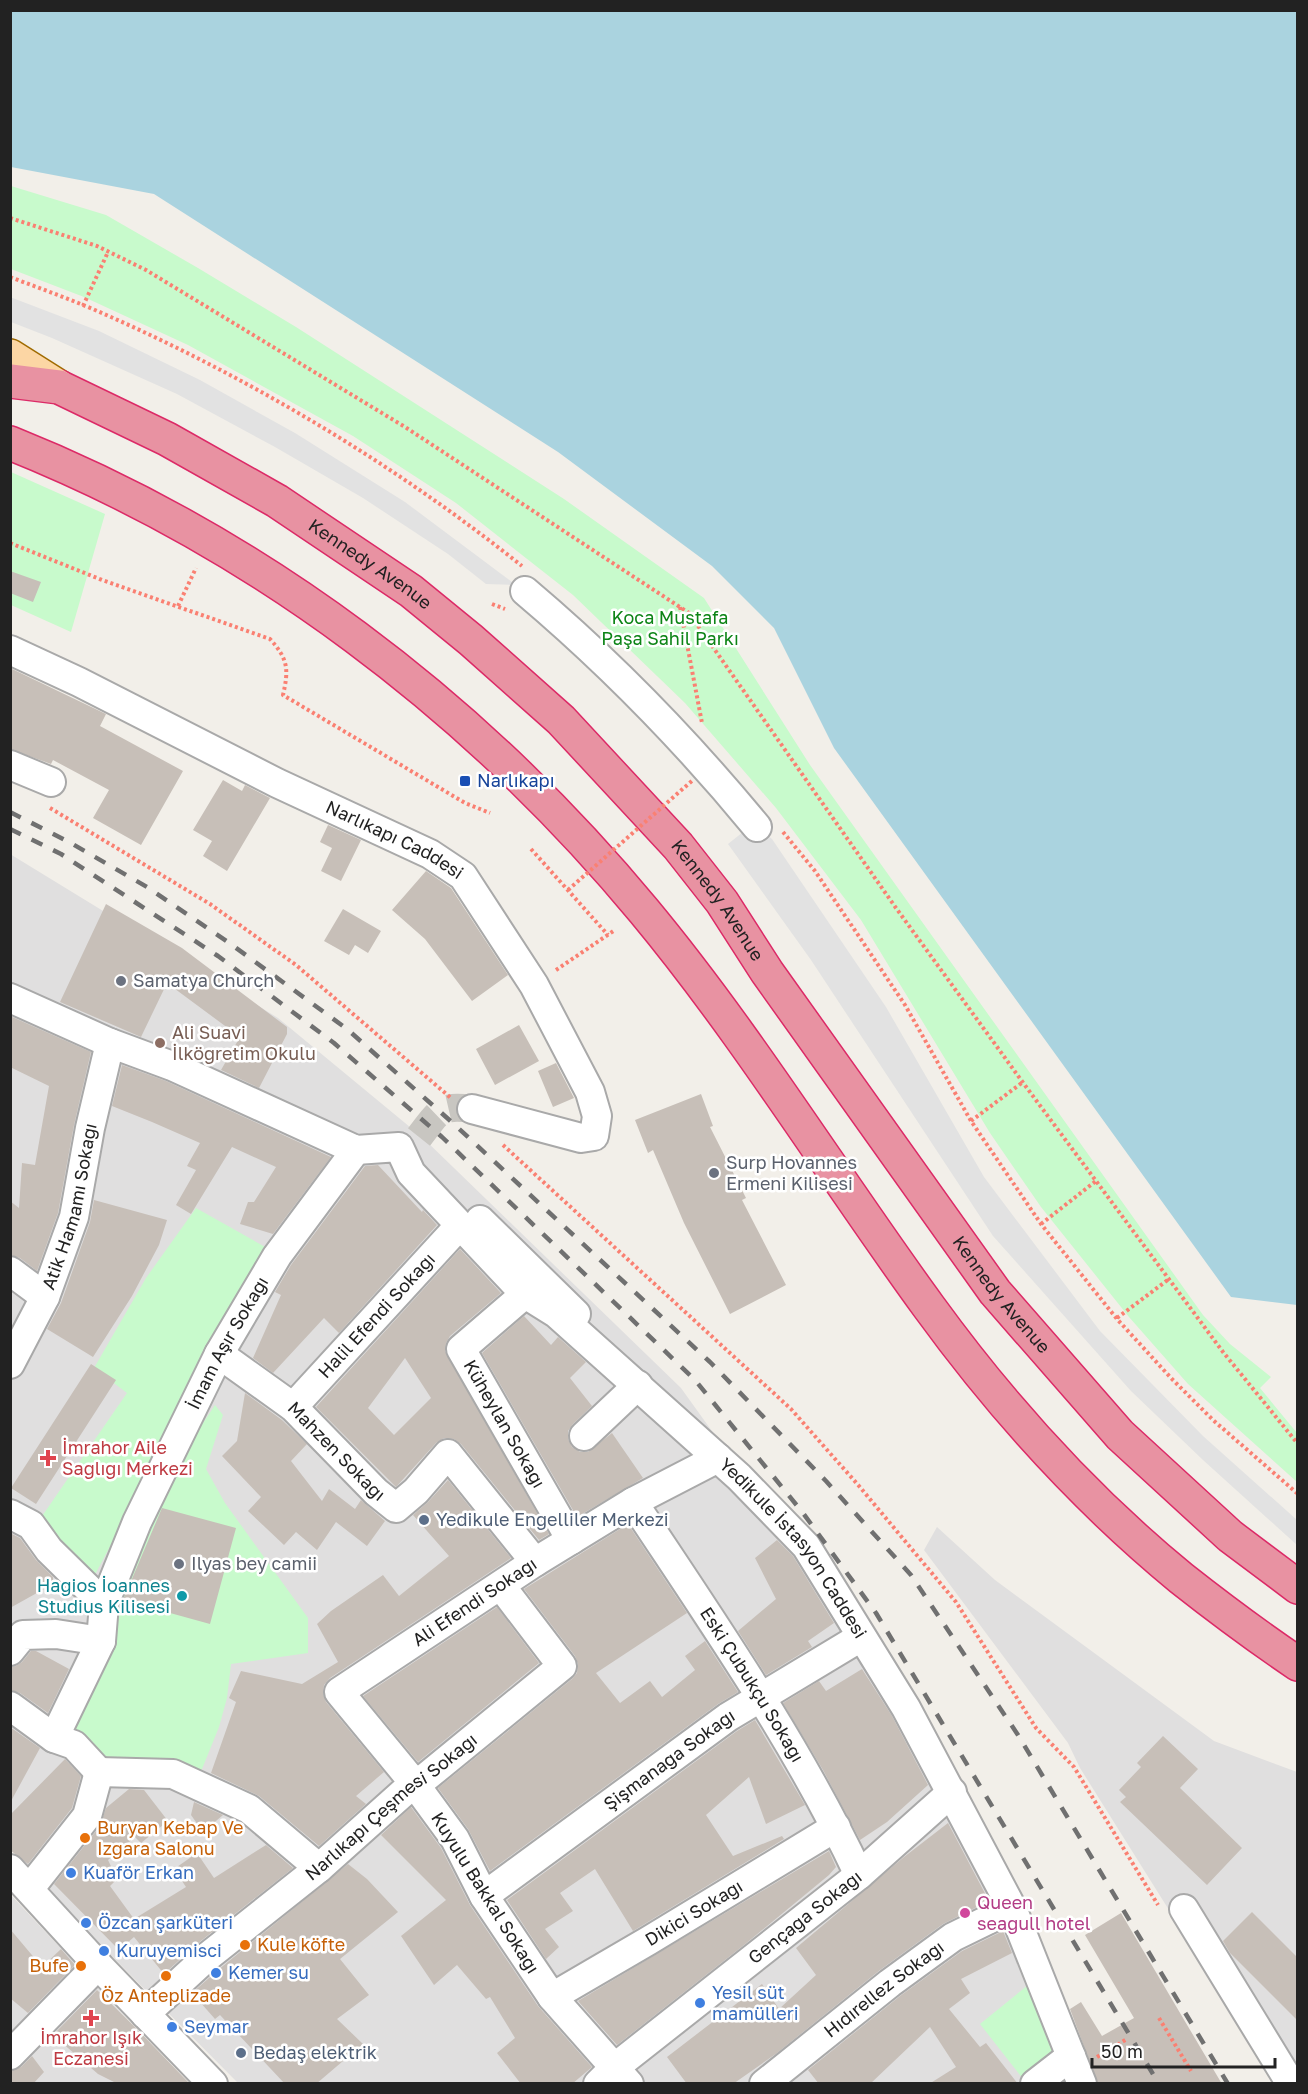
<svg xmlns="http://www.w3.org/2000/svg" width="1308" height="2094" font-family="'Golos Text',sans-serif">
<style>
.residential{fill:#e0dfdf}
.park{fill:#c8facc}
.parking{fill:#e2e2e2}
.water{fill:#aad3df}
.building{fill:#c7bfb8;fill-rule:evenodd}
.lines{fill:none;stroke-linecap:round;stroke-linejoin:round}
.minor-tunnel{stroke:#c8c6c1;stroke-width:28;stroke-dasharray:28 14;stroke-linecap:butt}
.minor-casing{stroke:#a9a9a9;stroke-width:32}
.major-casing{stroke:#a06b00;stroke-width:36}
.highway-casing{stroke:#dc2a67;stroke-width:36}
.path{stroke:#fa8072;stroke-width:4;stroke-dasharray:3 3;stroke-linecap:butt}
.minor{stroke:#fff;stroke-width:28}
.major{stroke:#fcd6a4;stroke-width:33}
.highway{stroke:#e892a2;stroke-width:33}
.rail{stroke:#707070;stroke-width:4.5;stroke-dasharray:12 12;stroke-linecap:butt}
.path-bridge{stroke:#fa8072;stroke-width:4;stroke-dasharray:3 3;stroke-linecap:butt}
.transit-dot{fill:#1a4fb4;stroke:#fff;stroke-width:2}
.worship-dot{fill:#6b7280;stroke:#fff;stroke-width:2}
.education-dot{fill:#8d6e63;stroke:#fff;stroke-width:2}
.health-dot{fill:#e0444e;stroke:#fff;stroke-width:2}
.service-dot{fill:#5c6f8a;stroke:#fff;stroke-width:2}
.culture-dot{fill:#0f9aa8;stroke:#fff;stroke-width:2}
.food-dot{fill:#e8710a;stroke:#fff;stroke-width:2}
.shop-dot{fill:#3f7fe0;stroke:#fff;stroke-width:2}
.hotel-dot{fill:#d1479c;stroke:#fff;stroke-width:2}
.labels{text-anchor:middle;stroke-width:5;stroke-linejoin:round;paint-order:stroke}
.street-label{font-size:18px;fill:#222;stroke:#fff}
.park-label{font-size:18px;fill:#0c8416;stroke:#fff}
.transit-label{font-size:18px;fill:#164399;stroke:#fff;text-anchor:start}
.worship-label{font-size:18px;fill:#5b616d;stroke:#fff;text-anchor:start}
.education-label{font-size:18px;fill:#785e54;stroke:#fff;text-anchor:start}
.health-label{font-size:18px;fill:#be3a42;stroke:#fff;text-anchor:start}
.service-label{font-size:18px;fill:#4e5e75;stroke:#fff;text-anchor:start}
.culture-label{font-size:18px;fill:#0d838f;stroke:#fff;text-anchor:end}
.food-label{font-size:18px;fill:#c56008;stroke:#fff;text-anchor:start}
.shop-label{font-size:18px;fill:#366cbe;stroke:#fff;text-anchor:start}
.hotel-label{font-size:18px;fill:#b23c85;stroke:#fff;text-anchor:start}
</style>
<rect width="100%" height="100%" fill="#f2efe9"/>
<path class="residential" d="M10 854 278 1018 422 1137 681 1388 816 1576 1014 1932 1101 2083H238L62 1906 10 1847Z
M937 1527 995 1580 1214 1741 1297 1772V2083H1273L1231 2009 1080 1768 1068 1743 924 1550Z
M10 1894 171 2066 188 2083H11Z"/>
<path class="park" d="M11 186 106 215 198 268 296 327 564 499 704 598 810 765 1203 1315 1230 1344 1271 1377 1260 1388 1297 1433V1482L1188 1384 1129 1317 1041 1207 990 1133 861 920 776 808 685 703 573 595 456 503 353 436 188 345 84 297 11 269Z
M11 472 105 514 71 632 11 605Z
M196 1208 267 1248 228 1325 90 1584 29 1535 127 1393 94 1368 146 1278Z
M215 1405 223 1415 206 1469 225 1503 308 1618V1653L231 1664 227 1698 219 1727 200 1774 116 1772 61 1724 147 1507Z
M1028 1985 1062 2048 1023 2079 980 2024Z"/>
<path class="parking" d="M10 297 99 331 200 380 295 433 405 502 516 585 486 584 448 554 363 498 275 447 177 394 52 338 11 322Z
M753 824 772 839 886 1007 984 1177 1100 1331 1203 1436 1297 1520V1545L1203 1460 1131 1391 993 1236 811 960 728 844Z"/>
<path class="water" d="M10 11H1297V1305L1231 1297 834 748 774 628 712 566 558 452 154 194 11 167Z"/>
<path class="building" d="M10 571 41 582 33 602 10 593Z
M10 668 106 714 100 726 183 771 141 845 93 818 109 790 53 760 51 764 10 749Z
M223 780 242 791 245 785 270 798 227 871 203 856 212 841 193 830Z
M328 825 361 840 341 881 321 871 332 848 320 842Z
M426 871 451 888 508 975 472 1001 425 939 392 910Z
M106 904 182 948 287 1027V1034L259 1088 221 1070 240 1037 167 983 141 1037 60 1002Z
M343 909 381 931 368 953 355 945 349 955 324 941Z
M10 1016 91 1052 74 1125 58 1213 37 1271 20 1258 10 1255V1201L19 1208 22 1163 35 1165 49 1086 10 1067Z
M519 1025 539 1061 495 1085 476 1049Z
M556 1063 574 1098 553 1107 538 1071Z
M122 1065 166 1081 331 1157 273 1234 240 1224 248 1202H254L276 1167 232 1147 191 1214 176 1205 196 1170 187 1166 200 1143 152 1122 112 1106Z
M701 1094 713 1126 710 1127 746 1198 742 1200 786 1285 730 1314 684 1223 653 1150 648 1153 635 1120Z
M378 1165 422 1212 423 1210 437 1225 339 1333 324 1318 273 1373 253 1358 281 1295 275 1292 291 1265 365 1166Z
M94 1200 167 1220 159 1245 132 1296 93 1357 47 1329 61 1303 90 1222Z
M460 1249 501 1293 450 1336 446 1343 445 1351 549 1534 539 1540 461 1444 454 1439 444 1438 436 1443 396 1487 316 1407ZM405 1358 431 1398 394 1435 368 1408Z
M524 1316 551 1345 558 1337 586 1362 570 1378 592 1406 573 1424 568 1431V1439L572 1447 580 1452H588L612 1433 643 1478 577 1517 482 1353Z
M91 1364 116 1380 36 1504 11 1488Z
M245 1393 282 1420 307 1444 291 1461 322 1501 329 1489 355 1509 361 1500 385 1521 367 1546 336 1522 317 1550 296 1532 284 1545 248 1511 261 1497 222 1456 237 1441Z
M448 1480 511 1558 330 1678 324 1685 323 1694 326 1702 384 1772 356 1796 366 1804 319 1846 259 1796 211 1773 236 1702 229 1698 241 1671 302 1684 338 1662 317 1624 331 1611 383 1575 399 1596 449 1556 413 1515 428 1502Z
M162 1508 236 1528 210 1624 123 1600Z
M628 1524 687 1613 596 1673 620 1703 650 1681 662 1697 695 1670 685 1656 705 1641 738 1692 718 1704 490 1871 468 1829 438 1788 572 1679 577 1673 578 1664 575 1656 524 1589Z
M10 1533 20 1538 36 1560 53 1577V1584L10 1608Z
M777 1540 793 1556 834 1623 808 1641 812 1647 766 1675 738 1631 776 1599 755 1558Z
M497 1607 539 1663 418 1762 363 1696Z
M31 1651H36L69 1669 48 1713 20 1693 10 1690V1667L16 1666 22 1662Z
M862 1669 892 1716 928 1785 887 1822 860 1840 823 1770 783 1703 819 1681 826 1691Z
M755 1720 805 1805 766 1824 749 1777 706 1815 733 1856 782 1836 784 1839 633 1931 595 1869 560 1893 573 1911 545 1929 559 1947 546 1959 507 1900 737 1731Z
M10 1727 40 1748 10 1803Z
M1163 1736 1198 1769 1180 1788 1242 1848 1207 1885 1120 1802 1126 1797 1119 1790 1141 1767 1137 1763Z
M65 1759 81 1776 72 1808 28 1864 10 1850V1815Z
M129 1789 144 1790 168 1821 141 1843 135 1837 108 1860 117 1879 110 1886 134 1919 186 1887 174 1869 197 1853 214 1878 266 1845 293 1868 197 1944 164 1974 134 1937 119 1950 54 1884 100 1826 106 1808Z
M194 1802 223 1815 203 1832 191 1815Z
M411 1807 441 1848 470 1905 538 2006 592 2067 572 2084H521L497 2053 515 2038 490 1997 486 1999 457 1965 434 1985 401 1936 446 1900 381 1835Z
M948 1823 989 1901 943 1924 880 1970 777 2053 733 2084H687L667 2057 762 1984 779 2009 816 1975 796 1948 904 1857Z
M829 1851 836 1867 829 1875 744 1945 617 2045 578 2001Z
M348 1864 367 1879 398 1912 340 1959 369 1995 337 2019 363 2044 316 2084H285L220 2015 215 2019 192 1993 218 1970Z
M1252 1912 1298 1958V2021L1230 1953 1223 1941Z
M1121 1913 1222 2084H1098L1070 2009 1081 2002 1102 2036 1134 2018 1085 1935Z
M10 1929 42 1967 61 1949 75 1965 28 2013 10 1998Z
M1003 1931 1012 1953 961 1979 970 1993 949 2009 980 2047 986 2043 1018 2084H929L956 2067 930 2027 870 2084H819L808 2070 900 1996 962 1951Z
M97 1990 135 2027 190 2084H118L98 2074 53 2035Z
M32 2056 44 2072 33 2084H10V2071L21 2067Z"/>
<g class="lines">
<path class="minor-tunnel" d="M419 1137C438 1113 439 1104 472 1109"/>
<g class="minor-casing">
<g id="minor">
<path d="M525 591C609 662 687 742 757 827"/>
<path id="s1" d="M10 650 79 682 277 783 430 854 463 876 534 985 590 1092 597 1116 594 1136 581 1138 472 1109"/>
<path d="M10 765 51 782"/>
<path id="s2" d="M10 998 110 1043 172 1066 356 1150 399 1147 411 1173 525 1294 557 1314 739 1477 806 1546 906 1708 1012 1908 1082 2084"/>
<path d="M480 1220 576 1314"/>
<path d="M10 1271 45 1297"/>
<path id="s3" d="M525 1294 461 1349 571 1540"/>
<path id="s4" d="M219 1354 293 1407 376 1492 396 1508 416 1491 448 1454 535 1562"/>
<path id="s5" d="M10 1364 45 1297 74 1217 90 1128 110 1043"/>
<path id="s6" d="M293 1407 460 1225"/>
<path d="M584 1436 638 1385"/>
<path id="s7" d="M633 1502C713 1623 797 1743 859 1875"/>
<path d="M10 1514 31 1525 49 1550 104 1604"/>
<path d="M10 1651 23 1635 56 1634 101 1641"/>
<path d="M10 1706 54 1738 74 1745 99 1772"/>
<path id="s8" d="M54 1738 101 1641 104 1604 137 1522 219 1354 277 1256 356 1150"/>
<path d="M99 1772 173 1774 249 1809 319 1868"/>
<path d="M10 1869 98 1965 213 2084"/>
<path d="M30 1888 87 1816 99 1772"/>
<path id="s9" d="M484 1896 728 1717 861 1637"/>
<path d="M1184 1909 1291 2084"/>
<path id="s10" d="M552 1997 648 1941 836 1827"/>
<path id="s11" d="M145 2014 207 1957 319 1868 414 1783 426 1777 562 1666 501 1586"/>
<path d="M10 2055 98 1965"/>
<path id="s12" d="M598 2084 614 2068 859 1875 952 1792"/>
<path id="s13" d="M629 2084 552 1997 484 1896 455 1839 414 1783 339 1692 535 1562 633 1502 718 1458"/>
<path id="s14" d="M764 2084 890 1983 953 1937 1012 1908"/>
<path d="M1035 2084 1071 2056"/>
</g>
</g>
<g class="major-casing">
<path id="major" d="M10 356 59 387"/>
</g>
<g class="highway-casing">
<g id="highway">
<path id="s15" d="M10 381 59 387 167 439 277 501 411 591 471 640 561 720 678 846 722 902 767 972 995 1292 1120 1435 1230 1536 1298 1587"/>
<path d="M10 443C257 542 474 706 644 911 747 1035 834 1177 929 1307 1001 1406 1086 1500 1181 1578 1219 1608 1258 1637 1298 1664"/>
</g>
</g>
<path class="path" d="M10 218 97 246 146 270 405 427 689 613 896 908 1024 1084 1223 1352 1298 1444
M10 277C39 288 67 298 95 310 247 376 393 463 522 566
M83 306 108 252
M10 543 102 580 270 639C288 659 289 669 283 695L465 803 490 813
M492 604 505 609
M178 606 196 568
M680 607 702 723
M50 808 210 904 296 965 451 1098
M783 832 815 871 905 1005 971 1121 1041 1224 1117 1319 1171 1378 1213 1420 1298 1494
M531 849 608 935
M556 970 615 930
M971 1121 1023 1082
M503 1145 791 1409 859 1486 956 1602 1036 1728 1074 1767 1158 1905
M1041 1224 1096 1181
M1117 1318 1169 1279
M1159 2018 1191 2071
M1097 2057 1127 2039"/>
<use href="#minor" class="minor"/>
<use href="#major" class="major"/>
<use href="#highway" class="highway"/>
<path class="rail" d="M10 812 69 842 147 887 228 942 347 1029 455 1125 710 1362 826 1481 911 1575 1018 1735 1228 2084
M10 829 61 854 218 956 334 1043 442 1137 695 1380 803 1513 876 1613 1159 2084"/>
<path class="path-bridge" d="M568 890 694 779"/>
</g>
<rect class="transit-dot" x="459" y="775" width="12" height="12" rx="3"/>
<g class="worship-dot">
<circle cx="121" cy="981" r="6"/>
<circle cx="714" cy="1173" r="6"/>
<circle cx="179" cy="1564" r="6"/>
</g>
<circle class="education-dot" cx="160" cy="1043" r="6"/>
<g class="health-dot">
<path d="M45 1449h6v6h6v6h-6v6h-6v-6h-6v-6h6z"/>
<path d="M88 2009h6v6h6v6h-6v6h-6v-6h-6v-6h6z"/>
</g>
<g class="service-dot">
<circle cx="424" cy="1520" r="6"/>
<circle cx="241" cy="2053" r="6"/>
</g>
<circle class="culture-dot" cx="182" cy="1596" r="6"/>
<g class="food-dot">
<circle cx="85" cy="1838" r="6"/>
<circle cx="245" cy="1945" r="6"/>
<circle cx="81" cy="1966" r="6"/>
<circle cx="166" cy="1976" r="6"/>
</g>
<g class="shop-dot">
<circle cx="71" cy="1873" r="6"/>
<circle cx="86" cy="1923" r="6"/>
<circle cx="104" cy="1951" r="6"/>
<circle cx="216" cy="1973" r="6"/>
<circle cx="700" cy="2003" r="6"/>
<circle cx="172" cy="2027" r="6"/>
</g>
<circle class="hotel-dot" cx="965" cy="1913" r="6"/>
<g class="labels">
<g class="street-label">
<text dy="6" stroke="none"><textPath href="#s15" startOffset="408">Kennedy Avenue</textPath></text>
<text dy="6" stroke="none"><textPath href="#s1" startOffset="429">Narlıkapı Caddesi</textPath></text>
<text dy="6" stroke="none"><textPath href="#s15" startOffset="894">Kennedy Avenue</textPath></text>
<text dy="6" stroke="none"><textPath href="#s5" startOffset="170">Atik Hamamı Sokağı</textPath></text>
<text dy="6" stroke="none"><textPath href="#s15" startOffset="1380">Kennedy Avenue</textPath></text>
<text dy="6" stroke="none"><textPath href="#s6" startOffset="124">Halil Efendi Sokağı</textPath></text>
<text dy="6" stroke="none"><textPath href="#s8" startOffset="434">İmam Aşır Sokağı</textPath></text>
<text dy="6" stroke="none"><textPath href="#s3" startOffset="171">Küheylan Sokağı</textPath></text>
<text dy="6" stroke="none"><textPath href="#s4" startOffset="153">Mahzen Sokağı</textPath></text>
<text dy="6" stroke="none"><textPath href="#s2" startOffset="988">Yedikule İstasyon Caddesi</textPath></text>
<text dy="6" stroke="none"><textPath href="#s13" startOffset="652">Ali Efendi Sokağı</textPath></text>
<text dy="6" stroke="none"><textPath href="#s7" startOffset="218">Eski Çubukçu Sokağı</textPath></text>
<text dy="6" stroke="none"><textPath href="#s9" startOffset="230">Şişmanağa Sokağı</textPath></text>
<text dy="6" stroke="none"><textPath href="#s11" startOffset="322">Narlıkapı Çeşmesi Sokağı</textPath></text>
<text transform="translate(485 1893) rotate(58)" y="6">Kuyulu Bakkal Sokağı</text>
<text dy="6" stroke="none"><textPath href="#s10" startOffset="165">Dikici Sokağı</textPath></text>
<text dy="6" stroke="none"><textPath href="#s12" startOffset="266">Gençağa Sokağı</textPath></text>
<text dy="6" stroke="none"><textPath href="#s14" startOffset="153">Hıdırellez Sokağı</textPath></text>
</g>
<g class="park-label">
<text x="670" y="624">Koca Mustafa<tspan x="670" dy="21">Paşa Sahil Parkı</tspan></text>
</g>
<g class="transit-label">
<text x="477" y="787">Narlıkapı</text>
</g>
<g class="worship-label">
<text x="133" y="987">Samatya Church</text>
<text x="726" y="1169">Surp Hovannes<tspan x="726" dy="21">Ermeni Kilisesi</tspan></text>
<text x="191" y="1570">Ilyas bey camii</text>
</g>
<g class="education-label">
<text x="172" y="1039">Ali Suavi<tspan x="172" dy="21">İlköğretim Okulu</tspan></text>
</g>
<g class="health-label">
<text x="62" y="1454">İmrahor Aile<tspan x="62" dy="21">Sağlığı Merkezi</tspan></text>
<text x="91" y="2044" text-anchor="middle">İmrahor Işık<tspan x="91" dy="21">Eczanesi</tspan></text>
</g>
<g class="service-label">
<text x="436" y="1526">Yedikule Engelliler Merkezi</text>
<text x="253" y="2059">Bedaş elektrik</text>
</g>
<g class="culture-label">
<text x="170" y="1592">Hagios İoannes<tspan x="170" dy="21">Studius Kilisesi</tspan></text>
</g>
<g class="food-label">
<text x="97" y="1834">Buryan Kebap Ve<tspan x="97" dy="21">Izgara Salonu</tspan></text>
<text x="257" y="1951">Kule köfte</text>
<text x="69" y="1972" text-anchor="end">Bufe</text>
<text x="166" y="2002" text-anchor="middle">Öz Anteplizade</text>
</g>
<g class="shop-label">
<text x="83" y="1879">Kuaför Erkan</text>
<text x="98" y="1929">Özcan şarküteri</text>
<text x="116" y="1957">Kuruyemisci</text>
<text x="228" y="1979">Kemer su</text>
<text x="712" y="1999">Yesil süt<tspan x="712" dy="21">mamülleri</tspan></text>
<text x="184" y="2033">Seymar</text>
</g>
<g class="hotel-label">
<text x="977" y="1909">Queen<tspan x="977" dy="21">seagull hotel</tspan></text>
</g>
</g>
<rect width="1308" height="2094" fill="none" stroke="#222222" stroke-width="24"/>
<path d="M1092 2058v9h183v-9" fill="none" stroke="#222222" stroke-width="3"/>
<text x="1101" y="2058" font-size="18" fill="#222222" stroke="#ffffff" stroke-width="4.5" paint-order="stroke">50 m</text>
</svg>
